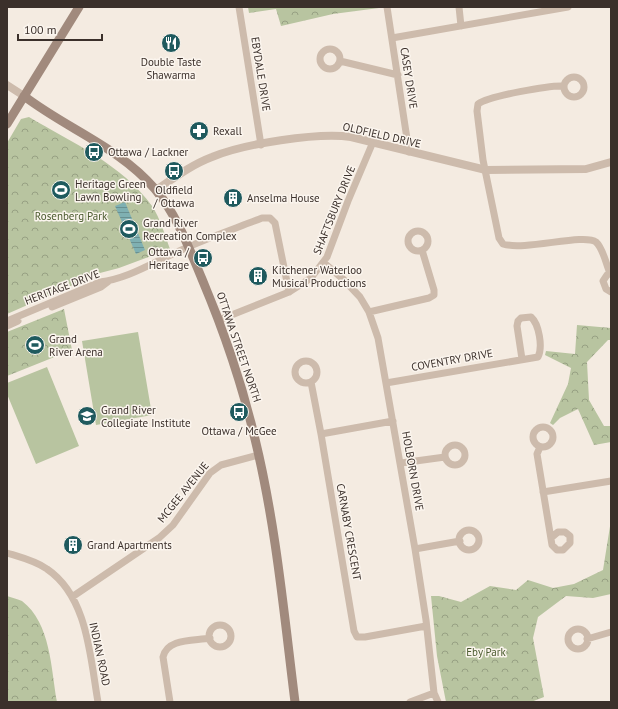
<svg xmlns="http://www.w3.org/2000/svg" width="618" height="709" font-family="'PT Sans',sans-serif">
<style>
.grass{fill:#b8c4a0}
.forest{fill:url(#forest-crowns)}
.water{fill:url(#water-rules)}
.lines{fill:none;stroke-linecap:round;stroke-linejoin:round}
.minor{stroke:#cdbbac;stroke-width:7}
.tertiary{stroke:#cdbbac;stroke-width:8}
.secondary{stroke:#a18a7d;stroke-width:9}
.labels{text-anchor:middle;stroke-width:3;stroke-linejoin:round;paint-order:stroke}
.poi-label{font-size:11px;fill:#3b302b;stroke:#fbf5ee;text-anchor:start}
.street-label{font-size:11px;fill:#3b302b;stroke:#fbf5ee}
.park-label{font-size:11px;fill:#4a5a2e;stroke:#fbf5ee}
</style>
<defs>
<pattern id="forest-crowns" width="20" height="18" patternUnits="userSpaceOnUse"><rect width="20" height="18" fill="#b8c4a0"/><path d="M2 6a3 3 0 1 1 6 0M12 15a3 3 0 1 1 6 0" fill="none" stroke="#97a083"/></pattern>
<pattern id="water-rules" width="6" height="5" patternUnits="userSpaceOnUse"><rect width="6" height="5" fill="#7fb0b2"/><path d="M0 2.5h6" fill="none" stroke="#699091"/></pattern>
</defs>
<rect width="100%" height="100%" fill="#f4ebe1"/>
<path class="grass" d="M138 332 152 415 96 425 82 341Z
M47 367 79 446 36 464 7 394V383Z"/>
<path class="forest" d="M248 7H378L379 8 333 14 281 26 276 9 249 13Z
M29 117C71 142 123 165 152 206 160 218 165 235 170 249L119 268 100 273 7 314V143L21 119Z
M64 309 72 350 7 376V332Z
M577 325 611 328V340H608L587 362 589 400 604 426H611V442L594 445 578 409 560 418 553 425 550 423 568 384 571 368 545 355 546 351 575 354Z
M611 520V594L593 598 566 596 538 617 533 638 544 697 531 702H446L437 656 431 596H439L461 602 490 586 516 590 528 580 553 588 574 584 603 570Z
M7 596C12 598 18 599 22 601 51 623 51 669 57 702H7Z"/>
<path class="water" d="M125 202 145 250 136 254 115 206Z"/>
<g class="lines">
<path class="minor" d="M239 7 261 145
M387 7 409 152
M459 7 461 26
M392 38 568 7
M320 59a10 10 0 1 1 20 0a10 10 0 1 1-20 0Z
M340 61 398 75
M564 87a10 10 0 1 1 20 0a10 10 0 1 1-20 0Z
M564 86C550 85 489 96 478 104L477 111 483 160 499 238 503 244C525 251 584 233 596 242 603 248 606 264 610 273
M408 241a10 10 0 1 1 20 0a10 10 0 1 1-20 0Z
M324 263 343 279 360 297 369 312 378 338 415 549 426 620 434 693 438 702
M611 273 607 275 603 281 606 289 611 292
M52 307 101 287 109 281
M369 312 429 298 434 295V290L422 250
M219 320 289 292 311 278 327 257 348 201 373 142
M7 321 100 282C127 279 152 263 177 252 204 239 234 229 262 218H270L275 223 289 292
M7 326 18 321
M295 372a11 11 0 1 1 22 0a11 11 0 1 1-22 0Z
M311 382 321 434
M386 383 538 357C543 347 539 324 531 317L521 318 518 321 517 326 522 359
M393 421 321 434 354 631 357 637H365L426 626
M533 437a10 10 0 1 1 20 0a10 10 0 1 1-20 0Z
M445 455a10 10 0 1 1 20 0a10 10 0 1 1-20 0Z
M540 447 537 454 552 545 557 550H563L570 543V536L565 532H558L552 537
M401 463 445 457
M543 492 611 481
M459 540a10 10 0 1 1 20 0a10 10 0 1 1-20 0Z
M415 549 460 541
M7 553C20 557 36 561 47 569 88 597 90 657 98 702
M72 597 159 538 173 525 210 473 221 465 258 455
M209 636a11 11 0 1 1 22 0a11 11 0 1 1-22 0Z
M568 639a10 10 0 1 1 20 0a10 10 0 1 1-20 0Z
M587 639 611 632
M170 702 163 657C167 638 194 641 210 638
M410 702 434 693"/>
<path class="tertiary" d="M7 85 24 96
M156 190C174 178 191 165 212 157 243 144 318 132 351 137L486 170 586 169 611 162"/>
<path class="secondary" d="M24 96C67 129 119 147 155 189 177 215 189 248 202 279 224 331 242 384 255 439 276 525 284 614 295 702
M7 124 79 7"/>
</g>
<defs>
<g id="restaurant-disc" transform="scale(1)"><circle r="9.5" fill="#1f5a5e" stroke="#fbf5ee"/><path d="M-5-6h1v4h1v-4h1v4h1v-4h1v5L-1.5 .5V6h-2V.5L-5-1ZM5-6V6H3V1.5H1.5Q1.5-4 5-6Z" fill="#fff"/></g>
<g id="pharmacy-disc" transform="scale(1)"><circle r="9.5" fill="#1f5a5e" stroke="#fbf5ee"/><path d="M-2-6h4v4h4v4h-4v4h-4v-4h-4v-4h4Z" fill="#fff"/></g>
<g id="bus-disc" transform="scale(1)"><circle r="9.5" fill="#1f5a5e" stroke="#fbf5ee"/><path d="M-5-6H5V4H4V6H2V4H-2V6H-4V4H-5ZM-3.5-4V0h7V-4ZM-3.5 1.2v1.5H-2V1.2ZM2 1.2v1.5H3.5V1.2Z" fill="#fff"/></g>
<g id="stadium-disc" transform="scale(1)"><circle r="9.5" fill="#1f5a5e" stroke="#fbf5ee"/><path d="M0-5a6.5 5 0 1 0 0 10a6.5 5 0 1 0 0-10ZM-3.5-1.8h7v3.6h-7Z" fill="#fff"/></g>
<g id="building-disc" transform="scale(1)"><circle r="9.5" fill="#1f5a5e" stroke="#fbf5ee"/><path d="M-4-6H4V6H1V3H-1V6H-4ZM-2.5-4.3h1.7v1.8h-1.7ZM.8-4.3h1.7v1.8H.8ZM-2.5-1h1.7V.8h-1.7ZM.8-1h1.7V.8H.8Z" fill="#fff"/></g>
<g id="school-disc" transform="scale(1)"><circle r="9.5" fill="#1f5a5e" stroke="#fbf5ee"/><path d="M0-5L7-2L0 1L-7-2ZM-4 1L0 2.5L4 1V4Q0 6-4 4Z" fill="#fff"/></g>
</defs>
<g fill-rule="evenodd">
<use href="#restaurant-disc" x="171" y="43"/>
<use href="#pharmacy-disc" x="199" y="131"/>
<use href="#bus-disc" x="94" y="152"/>
<use href="#bus-disc" x="174" y="171"/>
<use href="#stadium-disc" x="61" y="190"/>
<use href="#building-disc" x="233" y="198"/>
<use href="#stadium-disc" x="129" y="229"/>
<use href="#bus-disc" x="203" y="258"/>
<use href="#building-disc" x="258" y="276"/>
<use href="#stadium-disc" x="35" y="345"/>
<use href="#bus-disc" x="239" y="412"/>
<use href="#school-disc" x="87" y="416"/>
<use href="#building-disc" x="73" y="545"/>
</g>
<g class="labels">
<g class="poi-label">
<text x="171" y="66" text-anchor="middle">Double Taste<tspan x="171" dy="13">Shawarma</tspan></text>
<text x="213" y="135">Rexall</text>
<text x="108" y="156">Ottawa / Lackner</text>
<text x="75" y="188">Heritage Green<tspan x="75" dy="13">Lawn Bowling</tspan></text>
<text x="174" y="194" text-anchor="middle">Oldfield<tspan x="174" dy="13">/ Ottawa</tspan></text>
<text x="247" y="202">Anselma House</text>
<text x="143" y="227">Grand River<tspan x="143" dy="13">Recreation Complex</tspan></text>
<text x="189" y="256" text-anchor="end">Ottawa /<tspan x="189" dy="13">Heritage</tspan></text>
<text x="272" y="274">Kitchener Waterloo<tspan x="272" dy="13">Musical Productions</tspan></text>
<text x="49" y="343">Grand<tspan x="49" dy="13">River Arena</tspan></text>
<text x="101" y="414">Grand River<tspan x="101" dy="13">Collegiate Institute</tspan></text>
<text x="239" y="435" text-anchor="middle">Ottawa / McGee</text>
<text x="87" y="549">Grand Apartments</text>
</g>
<g class="street-label">
<text transform="translate(261 74) rotate(81)" y="4">EBYDALE DRIVE</text>
<text transform="translate(409 78) rotate(81)" y="4">CASEY DRIVE</text>
<text transform="translate(382 135) rotate(13)" y="4">OLDFIELD DRIVE</text>
<text transform="translate(334 210) rotate(-68)" y="4">SHAFTSBURY DRIVE</text>
<text transform="translate(62 287) rotate(-21)" y="4">HERITAGE DRIVE</text>
<text transform="translate(239 347) rotate(71)" y="4">OTTAWA STREET NORTH</text>
<text transform="translate(452 360) rotate(-10)" y="4">COVENTRY DRIVE</text>
<text transform="translate(413 471) rotate(80)" y="4">HOLBORN DRIVE</text>
<text transform="translate(183 492) rotate(-51)" y="4">MCGEE AVENUE</text>
<text transform="translate(349 532) rotate(80)" y="4">CARNABY CRESCENT</text>
<text transform="translate(100 654) rotate(78)" y="4">INDIAN ROAD</text>
</g>
<g class="park-label">
<text x="71" y="220">Rosenberg Park</text>
<text x="486" y="656">Eby Park</text>
</g>
</g>
<rect width="618" height="709" fill="none" stroke="#3b302b" stroke-width="16"/>
<path d="M18 34v6h84v-6" fill="none" stroke="#3b302b" stroke-width="2"/>
<text x="24" y="34" font-size="12" fill="#3b302b" stroke="#fbf5ee" stroke-width="3" paint-order="stroke">100 m</text>
</svg>
